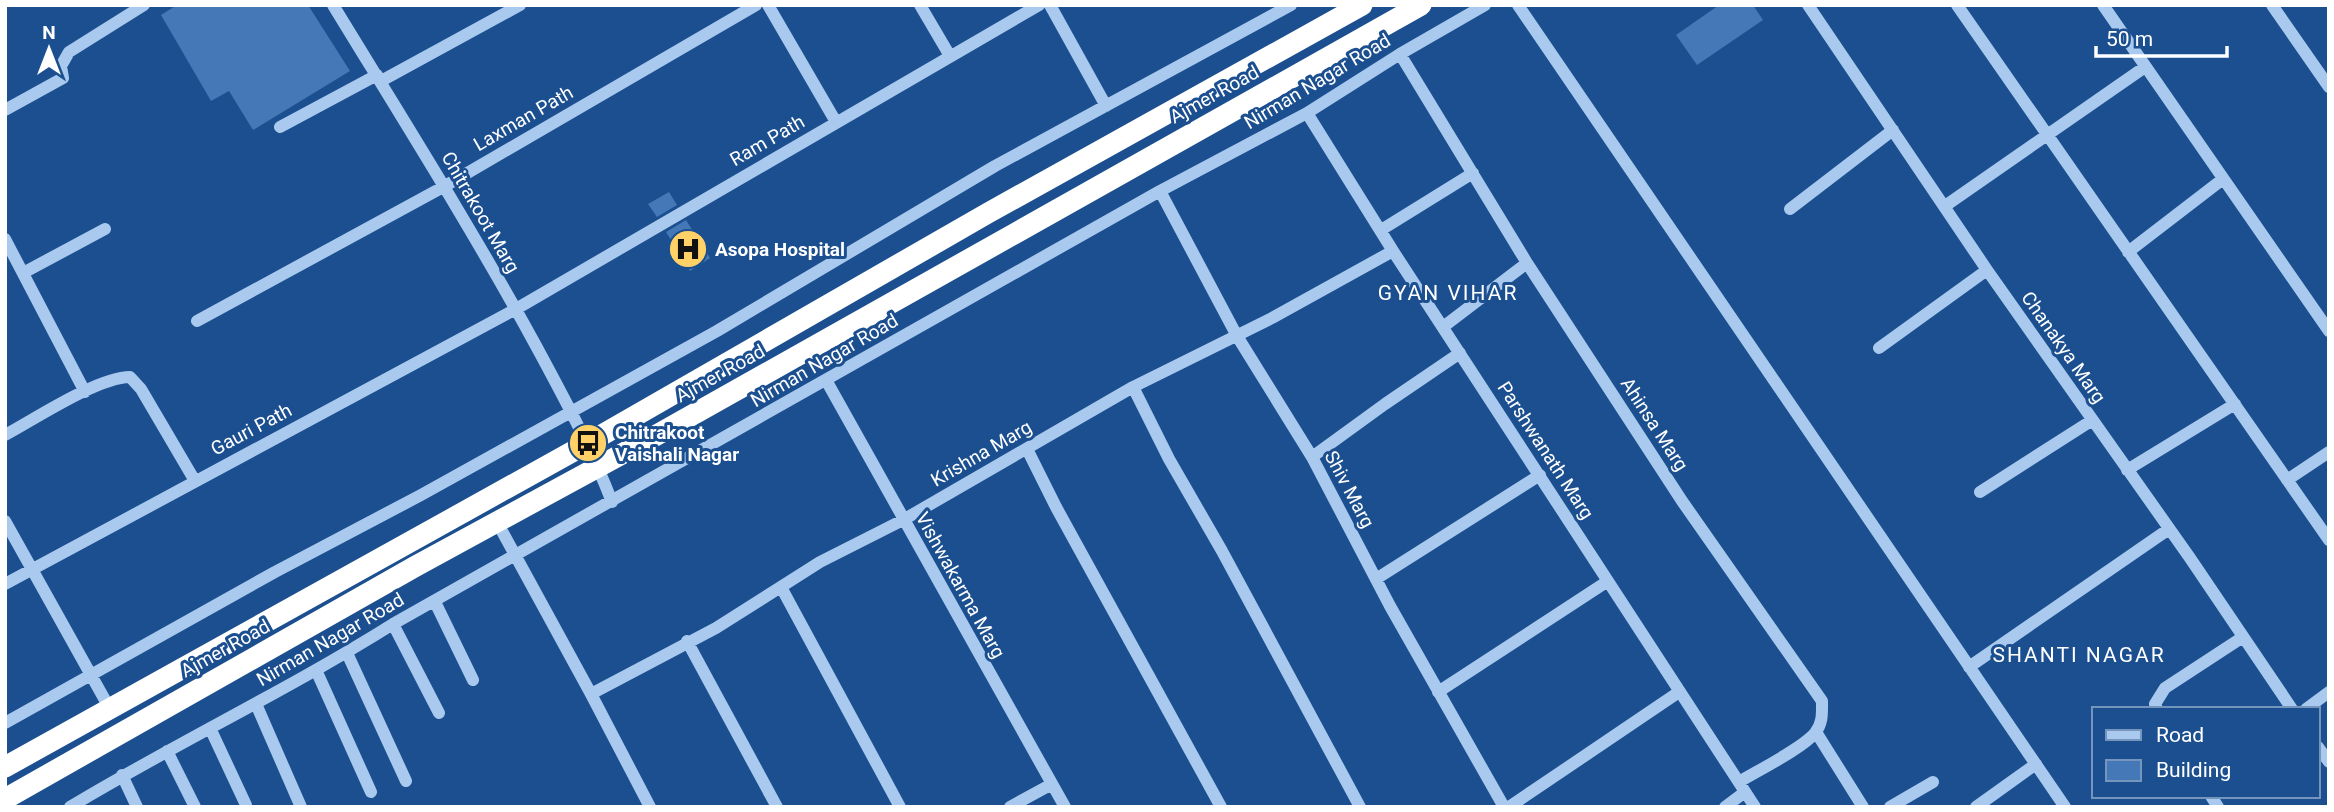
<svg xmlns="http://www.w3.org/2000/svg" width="2334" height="812" font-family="Roboto,sans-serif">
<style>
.building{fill:#4478b7}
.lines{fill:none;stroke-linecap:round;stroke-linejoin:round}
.minor{stroke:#a9c9ee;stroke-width:12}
.highway{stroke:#fff;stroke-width:21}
.labels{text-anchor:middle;stroke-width:6;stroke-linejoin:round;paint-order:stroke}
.street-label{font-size:19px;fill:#fff;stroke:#1b4f8f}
.poi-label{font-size:19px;font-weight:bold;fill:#fff;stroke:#1b4f8f;text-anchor:start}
.neighbourhood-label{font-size:21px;letter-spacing:2px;fill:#fff;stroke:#1b4f8f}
</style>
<rect width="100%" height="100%" fill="#1b4f8f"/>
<path class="building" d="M177 5H308L350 71 253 130 229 91 211 101 161 15Z
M1719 5H1753L1763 20 1697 65 1676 35Z
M669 192 677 205 657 217 648 204Z
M686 220 710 258 690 271 666 232Z"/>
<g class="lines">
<path class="minor" d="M333 5C402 118 472 229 535 344 563 396 591 447 612 502
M768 5 836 122
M920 5 950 56
M1050 5 1106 106
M1518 5 2065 807
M1808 5 1987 270 2190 558 2292 709
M1957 5 2329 540
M2103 5 2329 331
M2272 5 2329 87
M1400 54 1527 263 1682 501 1822 701C1822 713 1823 723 1815 733 1803 748 1757 771 1739 782
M381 81 520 5
M5 110 63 78 61 66 69 52 144 5
M1307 113 1393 251 1755 807
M280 127 377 75
M1160 191 1237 336 1312 457 1390 606 1504 807
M1945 206 2145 67
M1790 209 1893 130
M1381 230 1473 173
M5 239 85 392
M2128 252 2223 179
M23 273 105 229
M197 321 445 186 756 5
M1443 327 1527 263
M1879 348 1987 270
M826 380 1065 807
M1133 387 1169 459 1222 551 1360 807
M5 435C35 419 98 377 130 377L141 389 195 481
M1027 449 1056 507 1221 807
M1312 457 1385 404 1460 353
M2127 470 2235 404
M2287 480 2329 452
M1980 492 2091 421
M5 521 110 709
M497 522 591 694 650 807
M1376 579 1540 475
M5 584 516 309 1039 5
M781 587 900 807
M435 602 473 680
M393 624 439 713
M687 641 777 807
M347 653 406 781
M1969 667 2169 529
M316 670 371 792
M1438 692 1608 581
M591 694 716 628 820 562 903 520 1133 387 1272 318 1393 251
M256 704 301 807
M2157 709 2155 704 2165 688 2243 637
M2306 709 2329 692
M5 723 275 572 421 495 717 331 995 166 1291 5
M210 728 246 805
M1816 732 1863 807
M2318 747 2329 762
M167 751 195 807
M122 775 137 807
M2211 796 2218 807
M70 807C176 743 288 690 393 624L1160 191 1307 113 1400 54 1485 5
M1010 807 1052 784
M1509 807 1679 692
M1725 807 1745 792
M1890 807 1933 782
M1976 807 2036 764"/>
<path class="highway" d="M5 767 588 443 988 213 1362 5
M5 799 416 566 655 436 1421 5"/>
</g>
<defs>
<g id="hospital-disc" transform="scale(2.0125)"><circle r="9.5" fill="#ffd166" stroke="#1b4f8f"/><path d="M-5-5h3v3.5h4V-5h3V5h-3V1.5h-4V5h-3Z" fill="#111"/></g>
<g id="bus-disc" transform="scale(2.0125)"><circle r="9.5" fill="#ffd166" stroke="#1b4f8f"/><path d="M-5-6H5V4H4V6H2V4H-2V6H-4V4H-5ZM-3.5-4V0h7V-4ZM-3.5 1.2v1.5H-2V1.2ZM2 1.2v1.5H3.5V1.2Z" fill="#111"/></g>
</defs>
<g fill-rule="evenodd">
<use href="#hospital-disc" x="688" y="249"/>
<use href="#bus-disc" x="588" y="443"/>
</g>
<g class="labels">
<g class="street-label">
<text transform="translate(1317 81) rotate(-31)" y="7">Nirman Nagar Road</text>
<text transform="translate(1214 94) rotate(-29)" y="7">Ajmer Road</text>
<text transform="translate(523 118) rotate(-30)" y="7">Laxman Path</text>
<text transform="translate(767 140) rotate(-30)" y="7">Ram Path</text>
<text transform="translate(481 212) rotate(60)" y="7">Chitrakoot Marg</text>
<text transform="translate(2064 347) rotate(55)" y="7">Chanakya Marg</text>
<text transform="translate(824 360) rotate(-30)" y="7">Nirman Nagar Road</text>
<text transform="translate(720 373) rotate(-29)" y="7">Ajmer Road</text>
<text transform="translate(1655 424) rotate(57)" y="7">Ahinsa Marg</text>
<text transform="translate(251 429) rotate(-28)" y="7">Gauri Path</text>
<text transform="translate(1546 450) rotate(57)" y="7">Parshwanath Marg</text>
<text transform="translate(981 453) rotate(-30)" y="7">Krishna Marg</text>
<text transform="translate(1350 489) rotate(62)" y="7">Shiv Marg</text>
<text transform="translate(961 585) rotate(61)" y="7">Vishwakarma Marg</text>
<text transform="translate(330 639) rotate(-30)" y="7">Nirman Nagar Road</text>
<text transform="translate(225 648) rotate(-29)" y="7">Ajmer Road</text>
</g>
<g class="poi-label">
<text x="715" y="256">Asopa Hospital</text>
<text x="615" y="439">Chitrakoot<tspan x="615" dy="22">Vaishali Nagar</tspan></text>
</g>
<g class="neighbourhood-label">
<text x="1448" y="300">GYAN VIHAR</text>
<text x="2079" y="662">SHANTI NAGAR</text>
</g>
</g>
<rect width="2334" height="812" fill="none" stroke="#ffffff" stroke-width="14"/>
<rect x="2092" y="707" width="228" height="91" fill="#1b4f8f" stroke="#7695bc" stroke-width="2"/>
<rect x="2106" y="730" width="35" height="10" fill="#a9c9ee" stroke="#7695bc" stroke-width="2"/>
<text x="2156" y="742" font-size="21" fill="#ffffff">Road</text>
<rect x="2106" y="760" width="35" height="21" fill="#4478b7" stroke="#7695bc" stroke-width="2"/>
<text x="2156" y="777" font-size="21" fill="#ffffff">Building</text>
<g transform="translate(49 49)" stroke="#1b4f8f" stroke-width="5" paint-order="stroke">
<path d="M0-5L12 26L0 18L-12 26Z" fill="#ffffff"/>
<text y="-10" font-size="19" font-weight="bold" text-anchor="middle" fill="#ffffff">N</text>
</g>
<path d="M2096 46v10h131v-10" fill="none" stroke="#ffffff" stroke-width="3.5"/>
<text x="2106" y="46" font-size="21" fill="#ffffff" stroke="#1b4f8f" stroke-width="5" paint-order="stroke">50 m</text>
</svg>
